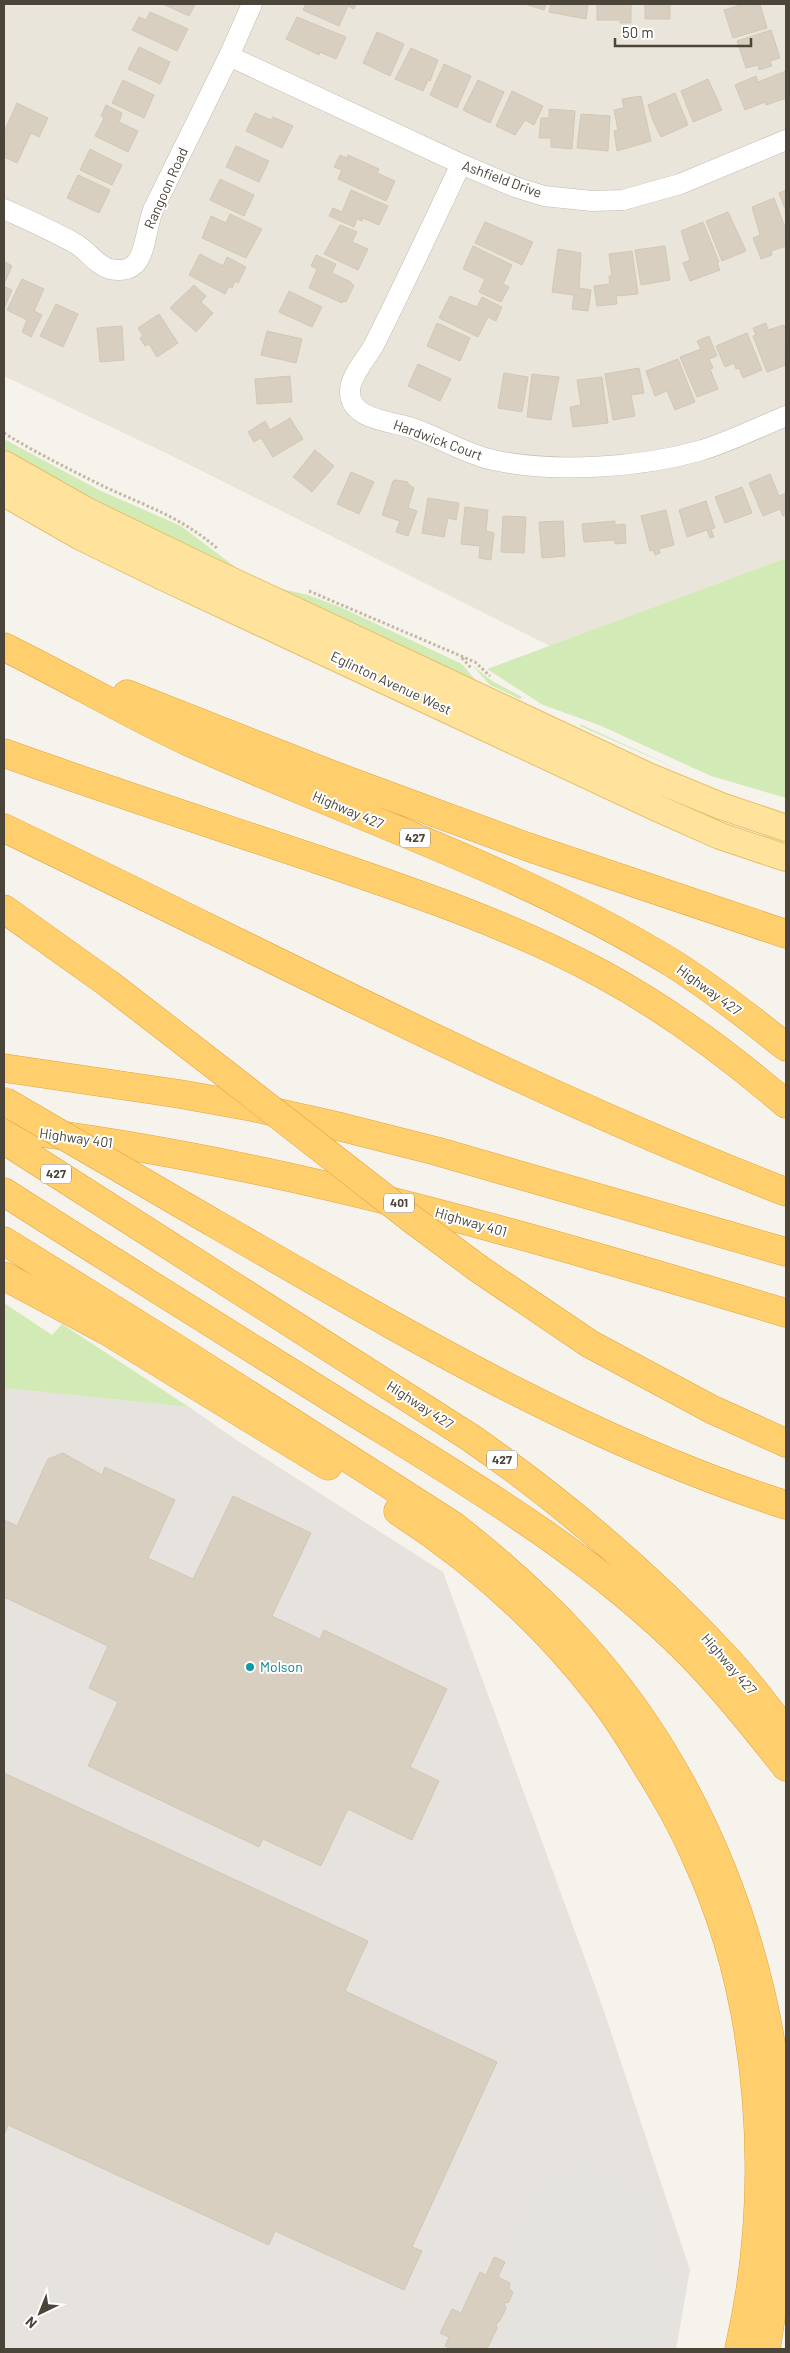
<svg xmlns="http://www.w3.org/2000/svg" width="790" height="2353" font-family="Barlow,sans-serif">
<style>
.residential{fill:#eae5da}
.industrial{fill:#e6e2dd}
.green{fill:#d2eab5}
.parking{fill:#e5e3e0}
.building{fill:#d8cfc1;stroke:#d3c7b4}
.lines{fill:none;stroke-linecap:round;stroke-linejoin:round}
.minor-casing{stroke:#c2bbae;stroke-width:21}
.major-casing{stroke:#e6c16a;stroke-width:28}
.highway-casing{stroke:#e0a43c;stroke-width:29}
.path{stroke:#c4b79f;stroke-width:3;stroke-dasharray:2.5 2.5;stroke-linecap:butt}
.minor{stroke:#fff;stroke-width:20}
.major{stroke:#ffe39c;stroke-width:26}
.highway{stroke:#ffcf6e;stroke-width:28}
.highway-bridge-casing{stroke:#e0a43c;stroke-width:29;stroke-linecap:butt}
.highway-bridge{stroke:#ffcf6e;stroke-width:28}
.culture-dot{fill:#0f9aa8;stroke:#fff;stroke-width:2}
.labels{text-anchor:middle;stroke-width:4;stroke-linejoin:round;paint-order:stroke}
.shield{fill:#fff;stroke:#817c74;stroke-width:1}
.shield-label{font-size:12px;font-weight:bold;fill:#4b4439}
.street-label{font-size:14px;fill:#4b4439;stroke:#fff}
.culture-label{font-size:14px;fill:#0d838f;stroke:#fff;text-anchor:start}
</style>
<rect width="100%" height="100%" fill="#f6f3ec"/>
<path class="residential" d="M4 4H786V558L550 646 174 457 4 376Z"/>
<path class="industrial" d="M4 1388 189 1407 238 1441 443 1572 603 2008 690 2270 676 2349H4Z"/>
<path class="green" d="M4 439 99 490 181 526 242 572 270 586 308 595 340 607 462 664 478 683 134 525 4 454Z
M786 558V798L711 776 599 725 543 705 487 669Z
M472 665 492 681 522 697 520 699 490 685Z
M580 724 687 773 580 726Z
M4 1303 52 1335 62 1324 189 1407 4 1388Z"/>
<path class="parking" d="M575 2168 644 2198 641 2214 657 2221 639 2260 669 2274 662 2293 681 2299 663 2349H602L625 2294 615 2291 592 2349H499L527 2276 507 2269 550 2177 568 2186Z"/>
<path class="building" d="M163 4H195L189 16Z
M306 4H356L354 9 348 6 339 26 303 10Z
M525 4H546L544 10Z
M551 4H588L586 19 549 12Z
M597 4H631V23H620V20H597Z
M645 4H670V19H645Z
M744 4H760L767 28 733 38 724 10Z
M150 12 188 29 177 51 132 30 139 17 146 20Z
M297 17 346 37 336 59 320 52 319 55 286 39Z
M771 30 780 58 770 61 772 66 759 70 758 65 746 68 737 41Z
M377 32 404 44 390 76 363 63Z
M139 47 170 62 160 84 128 69Z
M411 48 438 60 430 81 428 80 423 91 395 79Z
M444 64 471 76 457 108 430 95Z
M786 71V98L766 105 765 102 745 110 735 85 756 76 758 82Z
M708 79 722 110 693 122 681 91Z
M123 80 154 95 144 118 112 103Z
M478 80 504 92 490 123 463 110Z
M512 91 543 106 534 125 525 120 515 135 496 126Z
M675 93 688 125 661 137 653 121 648 105Z
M641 96 651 141 617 151 614 131 618 130 614 110 624 108 622 99Z
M17 103 48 118 39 137 31 133 17 163 4 157V132Z
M106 105 122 113 119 122 138 131 128 152 95 136 104 118 101 116Z
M549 109 575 111 572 149 551 147V138H539L541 118H549Z
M255 113 271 120 273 117 293 126 282 148 246 131Z
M581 114 610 116 608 151 577 148Z
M236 146 269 161 259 182 226 167Z
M90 149 122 165 112 185 80 170Z
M340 155 347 158 348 155 379 169 377 173 395 181 386 201 338 179 342 170 334 167Z
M78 175 110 190 99 213 67 198Z
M220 179 254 195 244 216 210 200Z
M351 190 388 206 379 225 363 218 362 221 357 219 354 227 329 216 333 208 342 212Z
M786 190V211L779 193Z
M774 198 786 230V246L771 251 772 255 761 259 753 238 760 235 752 207Z
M728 212 746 251 722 261 706 221Z
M230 214 262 229 246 258 202 238 211 216 226 223Z
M485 222 533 242 522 265 475 243Z
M703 222 719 262 717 263 720 270 690 281 683 263 690 260 681 231Z
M340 225 357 232 352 242 368 249 358 270 324 254Z
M473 246 512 265 503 284 509 287 501 302 479 292 485 279 463 269Z
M665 246 670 280 641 285 635 250Z
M558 249 581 253 579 288 591 290 588 311 572 309 574 295 552 292Z
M632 251 638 294 616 296 617 304 597 306 594 286 610 284 609 276H612L609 254Z
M200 254 223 266 227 257 246 267 238 283 235 281 232 288 229 286 225 294 189 275Z
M316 255 336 264 332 273 351 282V284L354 285 346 302 343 301 342 303 309 288 317 269 311 266Z
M4 261 12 266 4 284Z
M22 279 44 289 34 311 42 315 31 337 22 332 27 320 7 310Z
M194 285 206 296 201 302 213 313 196 332 170 308Z
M4 286 12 290 4 309Z
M289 291 322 307 312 327 279 312Z
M450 296 477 307 482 297 502 307 496 321 488 317 478 337 439 318Z
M56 304 78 314 63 347 40 336Z
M159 314 178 343 157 357 149 344 145 346 140 338 143 336 138 328Z
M437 323 470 338 460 361 427 346Z
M766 323 768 330 784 325 786 331V345L784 347 786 365 767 372 753 336 756 335 753 328Z
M122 326 124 360 100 362 97 328Z
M267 331 302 339 296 363 261 355Z
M747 333 762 370 743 378 739 368 736 369 734 363 725 367 716 346Z
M709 336 717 356 709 359 713 368 710 369 718 389 697 397 680 357 701 349 697 341Z
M678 359 695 402 675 410 667 391 655 396 646 371Z
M418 364 451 379 440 401 408 386Z
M639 368 644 393 631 395 635 416 613 420 605 374Z
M504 373 528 377 522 412 498 408Z
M532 374 559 377 551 420 527 417Z
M290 376 292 402 257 404 255 379Z
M602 377 608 423 573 427 570 407 581 405 577 380Z
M290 418 303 439 273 457 261 438 254 442 248 432 265 421 270 430Z
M315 450 334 466 312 492 293 477Z
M351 472 374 482 359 514 337 504Z
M770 474 779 496 786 493V514L783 516 780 509 763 516 749 483Z
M396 480 408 482V484L414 488 408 508 417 511 408 536 396 532 400 521 382 515 393 481Z
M742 487 752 513 725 523 715 497Z
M428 498 459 503 456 520 448 518 444 537 422 533Z
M706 501 715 528 711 529 714 537 710 538 707 530 687 537 679 510Z
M465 507 488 510 486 531 494 533 491 560 479 558 480 546 461 544Z
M666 510 674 545 659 549 660 553 655 555 653 550 650 551 641 516Z
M503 516 526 517 524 553 501 552Z
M563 521 565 556 542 558 539 522Z
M615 521V525L625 524 626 543 615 544V540L584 542 582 524Z
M63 1453 102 1475 105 1467 175 1500 148 1558 193 1579 233 1496 311 1533 272 1616 320 1639 324 1630 447 1689 410 1767 439 1781 412 1840 348 1809 321 1866 263 1839 259 1847 88 1766 118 1702 89 1688 108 1646 4 1597V1520L17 1526 48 1459Z
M4 1773 368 1941 345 1991 497 2062 412 2247 422 2251 404 2290 275 2231 269 2245 8 2125 4 2135Z
M494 2257 505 2262 498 2277 510 2283 509 2288 513 2292 509 2302 504 2303 506 2309 499 2322 496 2324 497 2328 487 2349H451L445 2346 449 2337 440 2333 452 2309 461 2313 480 2272 486 2275Z"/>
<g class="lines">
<g class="minor-casing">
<path id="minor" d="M229 56 461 164 515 187 544 196 592 201 623 200 680 184 786 140
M461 164C432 225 404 285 374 345 367 358 350 376 350 391 349 420 391 421 412 428 439 437 465 454 493 460 555 473 638 468 699 451 729 442 757 428 786 416
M4 209C28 220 53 231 76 244 88 251 96 265 110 269 119 271 128 271 135 264 145 255 147 225 153 210L229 56 252 4"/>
</g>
<g class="major-casing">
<path id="major" d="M4 464 87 511 194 563 648 776 721 806 786 828
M4 493 81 537 161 576 657 808 720 836 786 858"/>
</g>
<g class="highway-casing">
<path id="highway" d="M4 647C66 677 126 713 189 742 348 814 524 872 672 963 712 988 750 1018 786 1047
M127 694 338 777 528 847 786 934
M4 753C107 790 212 824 316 859 413 892 511 925 602 974 668 1010 729 1055 786 1104
M4 828C263 952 518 1088 786 1192
M4 909 109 984 223 1072
M4 1068 180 1094 252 1107 341 1127 436 1151 786 1252
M4 1128C271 1159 529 1236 786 1313
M4 1140 471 1438C564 1503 649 1575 726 1658 748 1681 766 1707 786 1731
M4 1192C121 1267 239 1340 357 1414 474 1486 594 1557 691 1655 725 1690 756 1729 786 1767
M212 1222C397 1328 582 1440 786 1505
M4 1241 182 1352 454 1526C497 1560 538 1596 575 1636 702 1772 773 1960 782 2145 785 2213 777 2282 766 2349
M479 1269 590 1344 711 1409 786 1443
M4 1276 107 1331 328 1466
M398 1511C475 1561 545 1624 601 1697 619 1719 634 1745 649 1770 666 1797 682 1825 695 1855 764 2002 775 2193 739 2349"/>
</g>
<path class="path" d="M4 433C36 453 71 470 105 487 148 507 181 517 218 549
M309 591 475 662 490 676
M462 658 471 668"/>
<use href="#minor" class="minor"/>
<use href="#major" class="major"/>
<use href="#highway" class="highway"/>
<g class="highway-bridge-casing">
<path id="highway-bridge" d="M223 1072 413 1220 479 1269
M4 1101 212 1222"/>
</g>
<use href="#highway-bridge" class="highway-bridge"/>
</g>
<circle class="culture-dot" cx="250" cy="1667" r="5"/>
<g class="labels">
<g class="shield">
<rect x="400" y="828.5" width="30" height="19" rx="4"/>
<rect x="41" y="1164.5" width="30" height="19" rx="4"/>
<rect x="384" y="1193.5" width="30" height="19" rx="4"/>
<rect x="487" y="1450.5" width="30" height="19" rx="4"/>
</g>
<g class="shield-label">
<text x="415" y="842">427</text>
<text x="56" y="1178">427</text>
<text x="399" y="1207">401</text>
<text x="502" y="1464">427</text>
</g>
<g class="street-label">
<text transform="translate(502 179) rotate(20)" y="5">Ashfield Drive</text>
<text transform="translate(166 188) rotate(-66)" y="5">Rangoon Road</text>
<text transform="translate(438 440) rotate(20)" y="5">Hardwick Court</text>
<text transform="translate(391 683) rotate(25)" y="5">Eglinton Avenue West</text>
<text transform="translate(348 810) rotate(23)" y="5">Highway 427</text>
<text transform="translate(709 990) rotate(36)" y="5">Highway 427</text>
<text transform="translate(76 1138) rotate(8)" y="5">Highway 401</text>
<text transform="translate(471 1222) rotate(16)" y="5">Highway 401</text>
<text transform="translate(420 1405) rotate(33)" y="5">Highway 427</text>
<text transform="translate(729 1664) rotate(49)" y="5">Highway 427</text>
</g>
<g class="culture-label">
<text x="260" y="1672">Molson</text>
</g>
</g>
<rect width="790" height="2353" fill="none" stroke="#4b4439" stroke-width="10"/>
<g transform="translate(40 2313) rotate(223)" stroke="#ffffff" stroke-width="4" paint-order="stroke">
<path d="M0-4L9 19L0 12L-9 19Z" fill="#4b4439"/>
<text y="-8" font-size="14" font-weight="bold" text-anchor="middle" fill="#4b4439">N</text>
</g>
<path d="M615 38v8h136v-8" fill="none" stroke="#4b4439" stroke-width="2.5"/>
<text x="622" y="38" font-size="15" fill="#4b4439" stroke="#ffffff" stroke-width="4" paint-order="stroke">50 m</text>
</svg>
